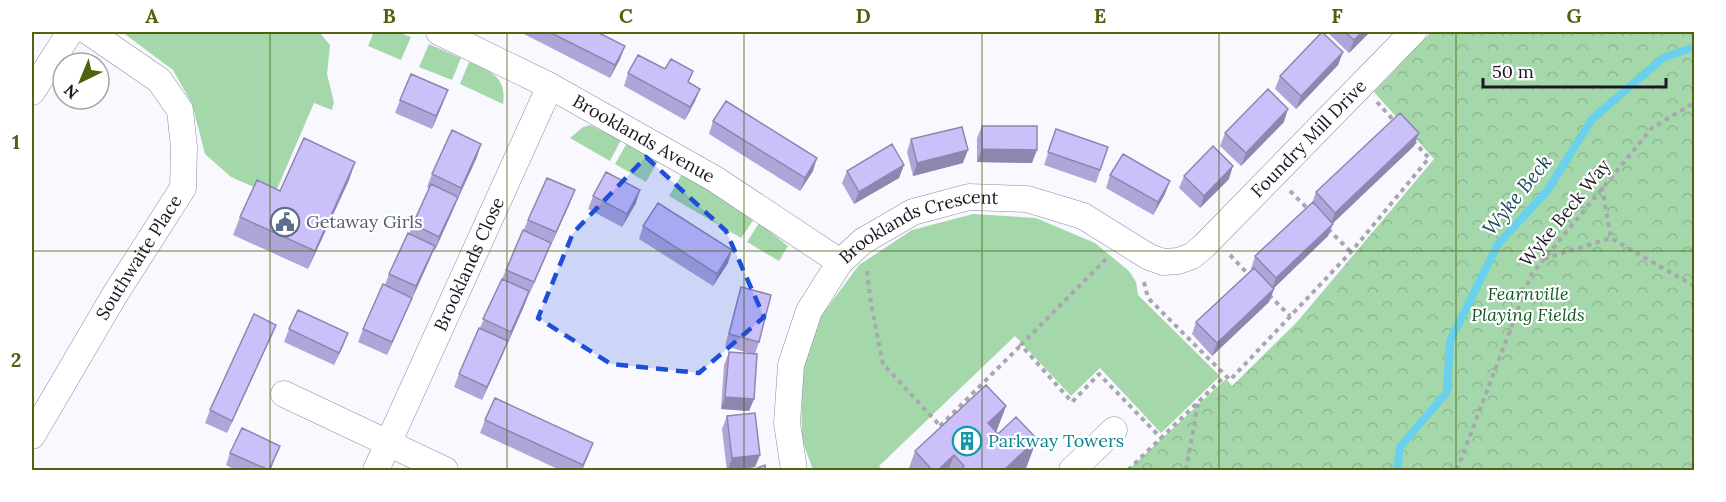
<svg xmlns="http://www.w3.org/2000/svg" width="1726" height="502" font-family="Lora,serif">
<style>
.grass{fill:#a4d8aa}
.forest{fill:url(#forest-crowns)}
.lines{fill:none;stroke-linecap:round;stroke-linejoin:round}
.stream{stroke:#69d1eb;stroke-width:8}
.minor-casing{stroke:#8f89a9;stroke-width:27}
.path{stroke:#a8a7af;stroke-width:4;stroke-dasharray:4.5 4.5;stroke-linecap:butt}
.minor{stroke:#fff;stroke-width:26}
.wall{fill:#afa5d8}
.shaded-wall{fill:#8f86b0}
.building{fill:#ccc0fb;stroke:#8f86b0;stroke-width:1.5}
.marked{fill:#1d4ed8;fill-opacity:0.2;stroke:#1d4ed8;stroke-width:4.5;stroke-dasharray:12 8;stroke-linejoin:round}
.grid{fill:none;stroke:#4f630e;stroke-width:1.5;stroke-opacity:0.55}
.labels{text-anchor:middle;stroke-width:4.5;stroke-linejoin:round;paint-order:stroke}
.street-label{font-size:18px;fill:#1b1824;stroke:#fff}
.service-label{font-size:18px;fill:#4e5e75;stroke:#fff;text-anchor:start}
.park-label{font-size:18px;font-style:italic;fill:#145825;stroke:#fff}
.culture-label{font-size:18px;fill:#0d838f;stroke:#fff;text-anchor:start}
.water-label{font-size:20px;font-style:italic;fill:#1e4c58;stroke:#fff}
.neatline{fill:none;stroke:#4f630e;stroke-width:2}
.grid-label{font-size:20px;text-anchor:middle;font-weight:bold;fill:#4f630e}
</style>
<defs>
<pattern id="forest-crowns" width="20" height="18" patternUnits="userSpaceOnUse" patternTransform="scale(1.5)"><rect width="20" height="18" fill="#a4d8aa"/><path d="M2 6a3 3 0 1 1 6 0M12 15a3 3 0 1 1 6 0" fill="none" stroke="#8db992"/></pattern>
</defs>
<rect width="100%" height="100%" fill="#f9f8ff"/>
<path class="grass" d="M122 32H319L330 45 327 74 334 102 332 110 314 103 274 196 231 177 205 154 192 104 173 70Z
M374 32H397L411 37 401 60 368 46Z
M429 44 461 58 452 80 419 67Z
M469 62C491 71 507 77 503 104L460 84Z
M590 125 621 140 610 161 570 138 583 127Z
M627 143 658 161 646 182 615 164Z
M682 174 754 219 741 238 669 196Z
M973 214 1036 218 1095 243 1129 271 1136 282 1138 295 1220 376 1161 433 1100 368 1071 396 1015 336 879 466 882 470H813L802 440 801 376 821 316 859 265 912 230Z
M759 223 788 246 779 261 747 242Z"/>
<path class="forest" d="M1431 32H1694V470H1128L1226 379 1232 386 1297 322 1434 159 1374 92Z"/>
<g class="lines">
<path class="stream" d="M1397 470 1400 447 1447 392 1450 341 1498 244 1547 191 1592 119 1663 58 1694 47"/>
<g class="minor-casing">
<g id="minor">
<path id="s1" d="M439 32 550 86 715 179 840 262"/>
<path d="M32 92 70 32"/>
<path d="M284 394 445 470"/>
<path id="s2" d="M32 436 114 296 183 188 184 147 180 110 159 80 89 32"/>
<path id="s3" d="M376 470 550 86"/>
<path id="s4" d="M794 470 787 423 791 365 809 311 840 262 863 241 913 212 969 197 1027 199 1083 216 1149 257 1163 262 1178 261 1192 256 1204 246 1413 32"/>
<path d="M1072 470 1114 430"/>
</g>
</g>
<path class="path" d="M1377 102 1396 123
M1602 187 1611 238
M1290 191 1310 211
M1328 229 1351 252
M1230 255 1249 275
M1106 259 1021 345 1072 402 1099 374 1162 439
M1544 259 1611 238 1694 286
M867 271 871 304 883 364 944 430
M1144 282 1148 298 1230 380 1351 252 1429 158 1414 142
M1269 295 1290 316
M940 426 1021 345
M1128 470 1225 376
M1186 470 1198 403
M1457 470 1531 275 1652 128 1694 103"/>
<use href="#minor" class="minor"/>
</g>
<path class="wall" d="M520 32H597L625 46 620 59 610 78Z
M1329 32H1370L1349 53 1328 33Z
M1343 52 1338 65 1296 109 1275 89 1280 76Z
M628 73 689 83 700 89 695 101 685 120 624 86Z
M400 100 443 103 432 129 395 113Z
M713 121 813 171 800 191 709 134Z
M1284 122 1241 166 1220 146 1225 133Z
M982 126 1032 163 977 162V138Z
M1056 129 1108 147 1096 183 1044 165Z
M911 139 963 163 913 176 907 152Z
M1414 146 1333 223 1328 236 1273 288 1274 289 1269 302 1212 356 1192 334 1196 322 1251 270V269L1255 256 1312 203 1316 192Z
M477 157 435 250 434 249 387 355 358 342 363 329 385 285 389 274 409 234 429 188 427 187 432 174Z
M355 162 349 180 308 269 233 235 240 217 280 191Z
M904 165 899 178 854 204 842 183 847 171Z
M1110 175 1165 194 1153 215 1106 188Z
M1184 176 1229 179 1200 208 1179 188Z
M593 196 636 203 622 227 588 209Z
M570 203 551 245H550L546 256 482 400 454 387 459 374 502 279 528 220Z
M643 226 728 263 713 286 639 239Z
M741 287 759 342 755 354 754 399 749 411 721 409 724 365 729 352 752 354 725 346 737 300Z
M276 325 271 337 227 433 205 423 210 410Z
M289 329 343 346 334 365 284 342Z
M1006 406 996 432 998 434 1037 439 1026 468 1024 471H908L915 451Z
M727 416 760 455 755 467 727 471 722 429Z
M485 420 588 456 582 471H562L480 433Z
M230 453 275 458 270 471H237L226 465Z"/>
<path class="shaded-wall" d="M1362 32H1370L1349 53 1354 40Z
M625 46 620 59 610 78 615 65Z
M1343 52 1338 65 1296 109 1301 96Z
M700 89 695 101 685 120 690 107Z
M448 90 443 103 432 129 436 116Z
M1288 109 1284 122 1241 166 1246 153Z
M1419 133 1414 146 1330 226 1335 213Z
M481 144 477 157 457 200 461 188Z
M982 149 1037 150 1032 163 977 162Z
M968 150 963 163 913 176 917 163Z
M817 158 813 171 800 191 805 178Z
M355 162 349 180 308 269 315 251Z
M904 165 899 178 854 204 859 192Z
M1233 166 1229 179 1200 208 1204 196Z
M1170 181 1165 194 1153 215 1158 202Z
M575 190 570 203 551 245 556 232Z
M640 190 636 203 622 227 627 214Z
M458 197 453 210 435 250 439 237Z
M1333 224 1328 236 1271 291 1276 278Z
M551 243 546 256 529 295 534 282Z
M435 246 430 259 412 299 416 286Z
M732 250 728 263 713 286 717 274Z
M1274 289 1269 302 1212 356 1217 343Z
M529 291 525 304 507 345 511 332Z
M412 298 407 310 387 355 392 342Z
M276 325 271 337 227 433 232 421Z
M348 333 343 346 334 365 339 353Z
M508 341 503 354 482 400 487 387Z
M725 397 754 399 749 411 721 409Z
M1006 406 995 435 988 423Z
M1037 439 1026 468 1024 471H1003Z
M593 443 588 456 581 471 583 465Z
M280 446 275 458 270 471H268Z
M760 455 755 467 727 471 732 458Z
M954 455 948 471H937Z"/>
<path class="building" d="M549 32H597L625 46 615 65Z
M1322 32 1343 52 1301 96 1280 76Z
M1345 32H1362L1354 40Z
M638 55 665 69 671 59 693 71 688 82 700 89 690 107 628 73Z
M411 74 448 90 436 116 400 100Z
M1268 89 1288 109 1246 153 1225 133Z
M726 101 817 158 805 178 713 121Z
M1400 113 1419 133 1335 213 1316 192Z
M982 126H1037V150L982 149Z
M962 127 968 150 917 163 911 139Z
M1056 129 1108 147 1100 170 1048 152Z
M452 130 481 144 461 188 432 174Z
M304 138 355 162 315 251 240 217 257 180 280 191Z
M892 144 904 165 859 192 847 171Z
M1213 146 1233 166 1204 196 1184 176Z
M1123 154 1170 181 1158 202 1110 175Z
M606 172 640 190 627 214 593 196Z
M547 178 575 190 556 232 528 220Z
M431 184 458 197 439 237 413 224Z
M1313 202 1333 224 1276 278 1255 256Z
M658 203 732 250 717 274 643 226Z
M523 230 551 243 534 282 506 270Z
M408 233 435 246 416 286 389 274Z
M1254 268 1274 289 1217 343 1196 322Z
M502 279 529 291 511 332 483 319Z
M383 284 412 298 392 342 363 329Z
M741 287 771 295 759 342 729 334Z
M298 310 348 333 339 353 289 329Z
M254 314 276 325 232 421 210 410Z
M479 328 508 341 487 387 459 374Z
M729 352 757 354 754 399 725 397Z
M986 385 1006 406 988 423 998 434 1016 417 1037 439 1003 471H959L964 466 954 455 937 471H933L915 451Z
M495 398 593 443 583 465 485 420Z
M755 413 760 455 732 458 727 416Z
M242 428 280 446 269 470 230 453Z
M765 465 766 471H750Z"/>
<path class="marked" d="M646 157 726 231 764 317 699 373 611 364 538 318 573 233Z"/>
<path class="grid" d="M270 32V470M507 32V470M744 32V470M982 32V470M1219 32V470M1456 32V470M32 251H1694"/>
<defs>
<g id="civic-ring" transform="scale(1.5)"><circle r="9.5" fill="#fff" stroke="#5c6f8a" stroke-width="1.5"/><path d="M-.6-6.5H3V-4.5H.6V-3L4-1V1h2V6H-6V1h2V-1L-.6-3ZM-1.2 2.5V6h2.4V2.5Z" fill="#5c6f8a"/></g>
<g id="building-ring" transform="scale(1.5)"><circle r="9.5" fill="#fff" stroke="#0f9aa8" stroke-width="1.5"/><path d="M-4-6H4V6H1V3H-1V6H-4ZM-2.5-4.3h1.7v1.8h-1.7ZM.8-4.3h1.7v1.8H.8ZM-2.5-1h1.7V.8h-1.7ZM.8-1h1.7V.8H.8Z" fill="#0f9aa8"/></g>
</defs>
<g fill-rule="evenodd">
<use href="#civic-ring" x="285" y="222"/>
<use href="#building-ring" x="967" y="441"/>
</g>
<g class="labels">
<g class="street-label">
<text dy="6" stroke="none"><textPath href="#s1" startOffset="231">Brooklands Avenue</textPath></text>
<text dy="6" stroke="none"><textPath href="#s4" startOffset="772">Foundry Mill Drive</textPath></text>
<text transform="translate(1565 213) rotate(-51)" y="6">Wyke Beck Way</text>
<text dy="6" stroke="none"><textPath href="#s4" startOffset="310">Brooklands Crescent</textPath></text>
<text dy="6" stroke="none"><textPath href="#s2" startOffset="208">Southwaite Place</textPath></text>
<text dy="6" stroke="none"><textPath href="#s3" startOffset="226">Brooklands Close</textPath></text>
</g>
<g class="service-label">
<text x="306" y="228">Getaway Girls</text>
</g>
<g class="park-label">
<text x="1528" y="300">Fearnville<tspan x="1528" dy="21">Playing Fields</tspan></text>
</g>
<g class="culture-label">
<text x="988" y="447">Parkway Towers</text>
</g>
<g class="water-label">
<text transform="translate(1517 195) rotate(-51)" y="7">Wyke Beck</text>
</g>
</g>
<rect width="1726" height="502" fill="none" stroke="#ffffff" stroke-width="66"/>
<g transform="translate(81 81) rotate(223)"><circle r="28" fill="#ffffff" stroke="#a4a3a7" stroke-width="1.5"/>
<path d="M0-4.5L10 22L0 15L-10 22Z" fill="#4f630e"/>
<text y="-9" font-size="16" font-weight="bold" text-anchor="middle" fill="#1b1824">N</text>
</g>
<path d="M1483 78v9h183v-9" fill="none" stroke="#1b1824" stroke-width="3"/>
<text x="1492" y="78" font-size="18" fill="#1b1824" stroke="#ffffff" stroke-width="4.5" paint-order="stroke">50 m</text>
<rect x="33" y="33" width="1660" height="436" class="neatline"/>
<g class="grid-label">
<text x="152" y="23">A</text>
<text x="389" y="23">B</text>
<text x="626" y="23">C</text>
<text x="863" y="23">D</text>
<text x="1100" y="23">E</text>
<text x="1337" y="23">F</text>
<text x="1574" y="23">G</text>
<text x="16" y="149">1</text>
<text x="16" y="367">2</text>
</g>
</svg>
